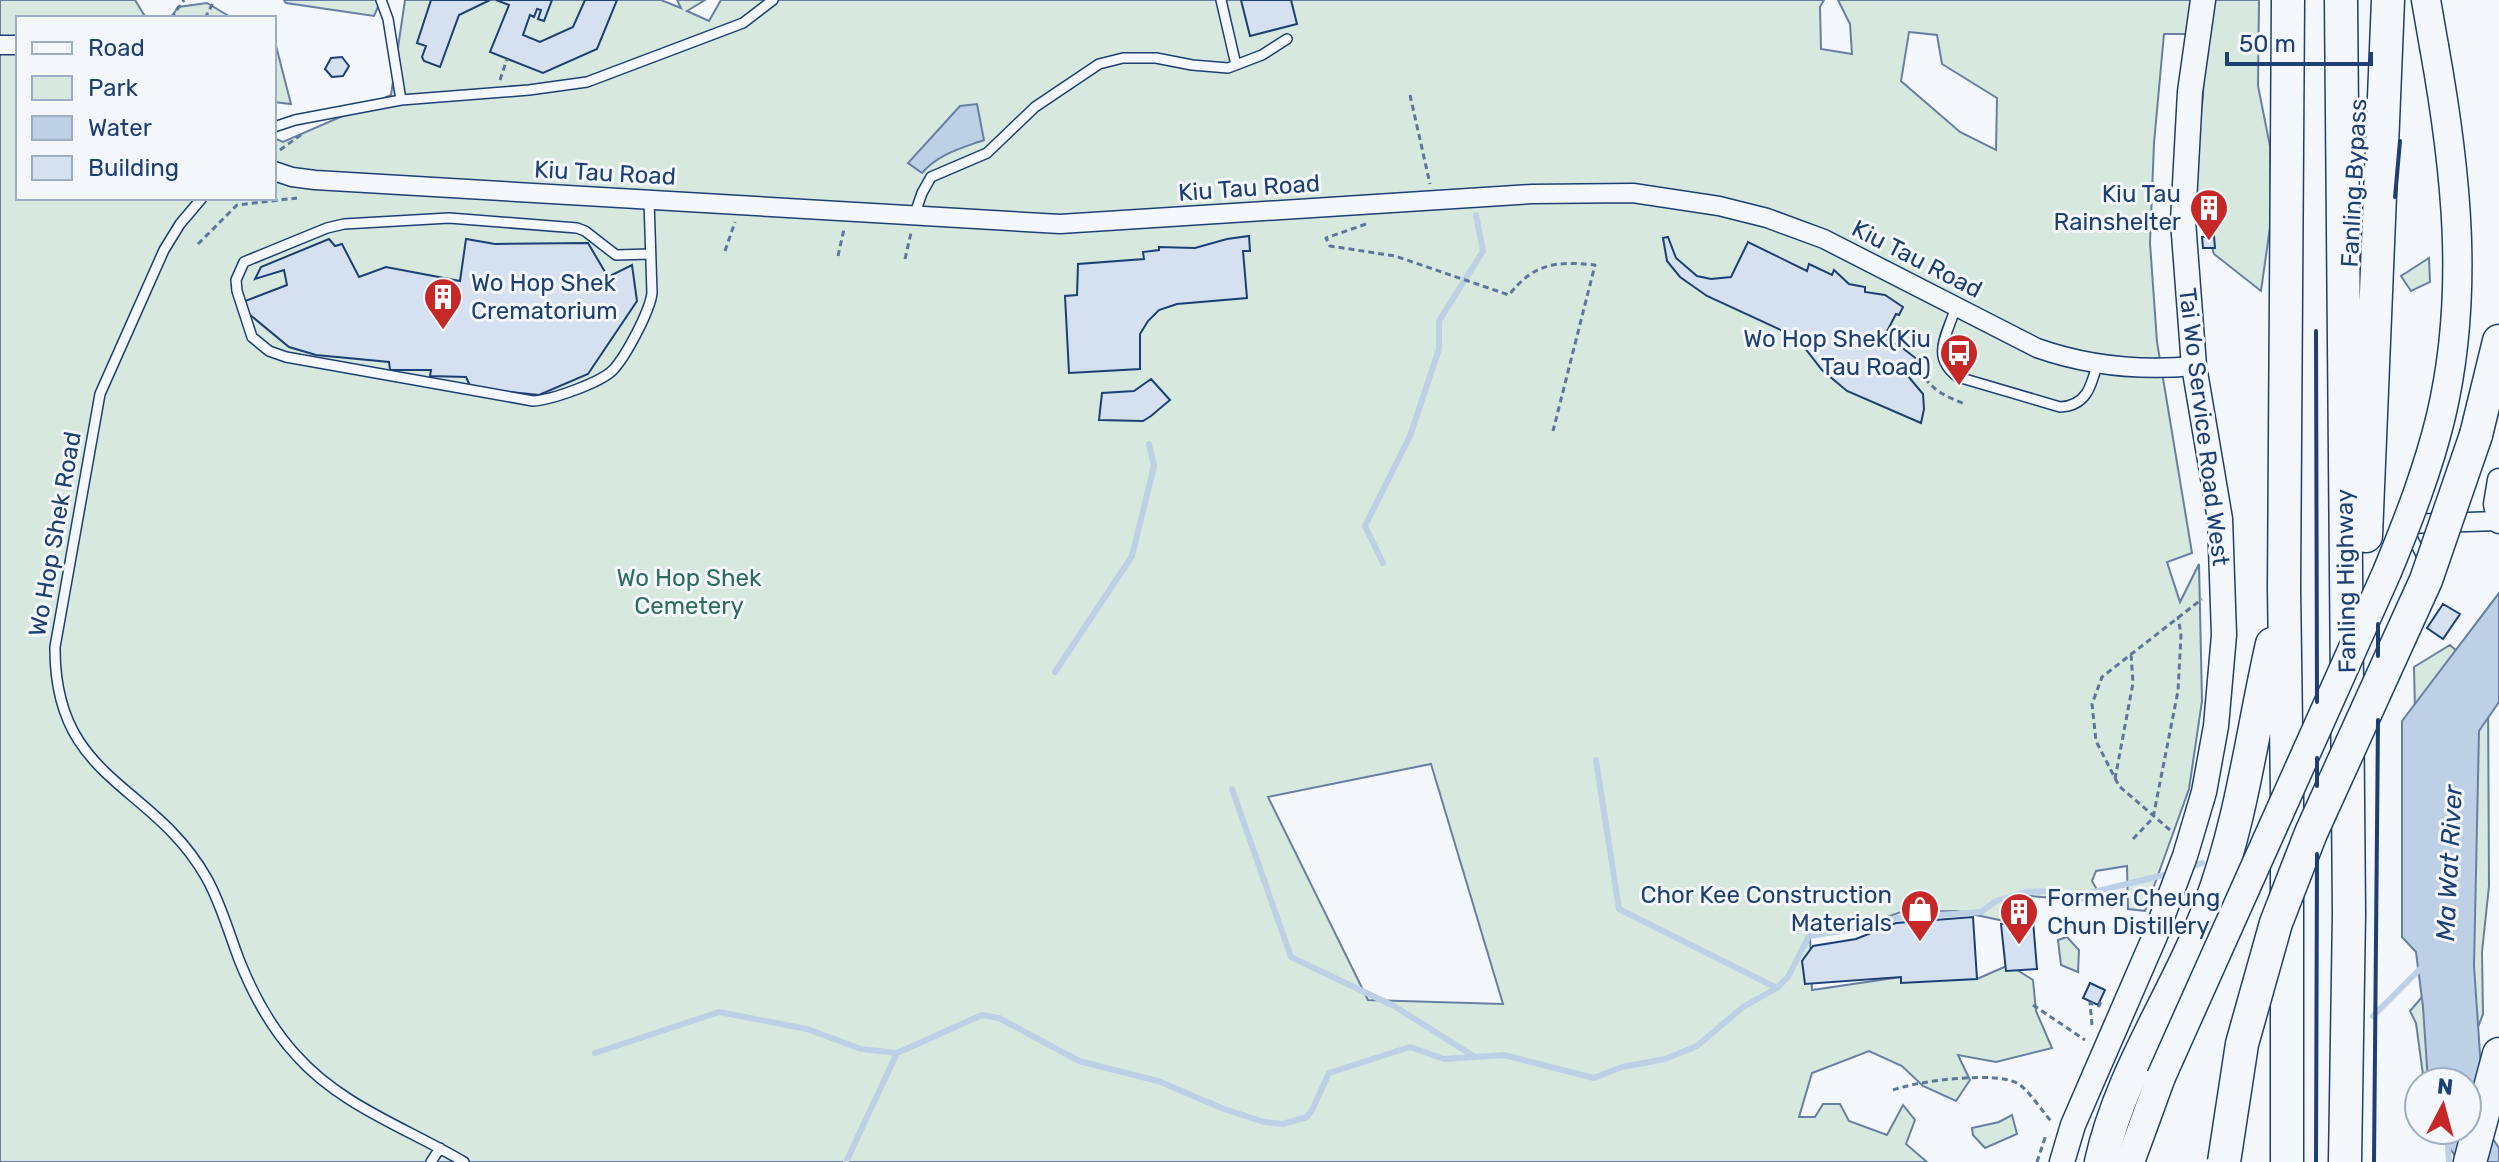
<svg xmlns="http://www.w3.org/2000/svg" width="2499" height="1162" font-family="Rubik,sans-serif">
<style>
.green{fill:#d7e8df;stroke:#687fa3;stroke-width:2;fill-rule:evenodd}
.water{fill:#bed0e5;stroke:#687fa3;stroke-width:2}
.lines{fill:none;stroke-linecap:round;stroke-linejoin:round}
.stream{stroke:#bed0e5;stroke-width:6}
.building{fill:#d5e0f0;stroke:#1d3f73;stroke-width:2}
.service-casing{stroke:#1d3f73;stroke-width:12}
.minor-casing{stroke:#1d3f73;stroke-width:21}
.tertiary-casing{stroke:#1d3f73;stroke-width:25}
.secondary-casing{stroke:#1d3f73;stroke-width:27}
.trunk-casing{stroke:#1d3f73;stroke-width:31}
.motorway-casing{stroke:#1d3f73;stroke-width:35}
.path{stroke:#5e769c;stroke-width:3;stroke-dasharray:6 4;stroke-linecap:butt}
.service{stroke:#f4f7fb;stroke-width:9}
.minor{stroke:#f4f7fb;stroke-width:18}
.tertiary{stroke:#f4f7fb;stroke-width:22}
.secondary{stroke:#f4f7fb;stroke-width:24}
.trunk{stroke:#f4f7fb;stroke-width:28}
.motorway{stroke:#f4f7fb;stroke-width:32}
.trunk-bridge-casing{stroke:#1d3f73;stroke-width:31;stroke-linecap:butt}
.motorway-bridge-casing{stroke:#1d3f73;stroke-width:35;stroke-linecap:butt}
.trunk-bridge{stroke:#f4f7fb;stroke-width:28}
.motorway-bridge{stroke:#f4f7fb;stroke-width:32}
.wall{stroke:#1d3f73;stroke-width:4}
.labels{text-anchor:middle;stroke-width:6;stroke-linejoin:round;paint-order:stroke}
.street-label{font-size:24px;fill:#1d3f73;stroke:#f4f7fb}
.poi-label{font-size:24px;fill:#1d3f73;stroke:#f4f7fb;text-anchor:end}
.park-label{font-size:24px;fill:#2c6c60;stroke:#f4f7fb}
.water-label{font-size:26px;font-style:italic;fill:#1d3f73;stroke:#f4f7fb}
</style>
<rect width="100%" height="100%" fill="#f4f7fb"/>
<path class="green" d="M0 0H135L146 18H18V198H274V138L283 142 391 95 405 0H661L681 8 677 0H705L687 11 709 21 721 0H1824L1820 7 1821 49 1852 54 1850 24 1838 0H2259L2258 86 2270 146 2271 220 2261 291 2214 254 2192 181 2203 97 2204 34H2164L2154 143 2150 243 2157 342 2192 553 2167 562 2180 602 2199 564 2202 701 2189 789 2145 911 2128 909 2127 866 2096 871 2092 881 2104 902 2018 895 2009 922 1957 911 1901 912 1862 926 1810 937 1812 990 1921 974 1977 979 2009 965 2033 980 2036 1011 2052 1048 1996 1062 1958 1055 1970 1080 1956 1101 1923 1086 1902 1066 1869 1051 1812 1073 1799 1117H1815L1823 1104H1840L1849 1121 1887 1135 1903 1105 1915 1120 1906 1144 1927 1162H0ZM1909 32 1937 35 1942 64 1997 98 1996 150 1960 132 1901 81ZM1431 764 1503 1004 1368 1000 1268 797Z
M284 0H381L374 16 286 3Z
M207 3 232 18H171L178 7Z
M274 42H275L291 104 274 102Z
M2429 258 2430 282 2411 291 2401 276Z
M2450 645 2468 661 2416 756 2414 667Z
M2488 689 2489 886 2482 952 2483 1014 2464 1064 2469 758Z
M2067 937 2079 950 2078 972 2061 965 2058 940Z
M2434 983 2439 1082H2424L2416 1023 2410 1011Z
M2012 1115 2017 1134 1985 1148 1973 1135 1972 1128 1999 1122Z"/>
<path class="water" d="M977 104 984 140C962 148 938 154 922 173L908 163 960 106Z
M2499 593V702L2479 731 2474 966 2485 1127 2499 1148V1162H2459L2438 1130H2467V1082H2428L2423 1007 2416 952 2402 937V721Z"/>
<g class="lines">
<path class="stream" d="M1383 563 1365 526 1410 436 1439 349V321L1483 251 1476 215
M1055 672 1132 556 1154 466 1149 444
M1596 760 1619 909 1777 988
M1232 789 1291 957 1394 1006 1475 1057
M2187 868 2202 863
M2373 1016 2424 965
M595 1053 719 1012 807 1029 861 1049 897 1053 982 1015 999 1018 1079 1061 1158 1081 1224 1109 1264 1122 1283 1124 1307 1117 1312 1110 1329 1073 1410 1047 1444 1059 1504 1055 1594 1078 1622 1067 1665 1059 1697 1046 1743 1007 1777 988 1788 977 1809 936 1861 928 1897 918 1981 912 1996 901 2026 892 2049 891 2069 898 2172 873
M2447 1130 2449 1162
M846 1162 897 1053"/>
</g>
<path class="building" d="M431 0H490L459 15 440 67 424 61 422 57 426 46 417 43Z
M496 0H552L544 21 538 19 541 10 537 9 534 17 530 15 523 35 540 42 573 27 585 0H617L597 49 543 73 490 52 509 5Z
M1241 0H1291L1297 24 1250 36Z
M342 57 349 66 343 76 332 77 325 69 331 58Z
M1249 236 1250 251H1243L1247 298 1177 304 1159 310 1148 321 1140 334V369L1069 373 1065 296 1077 295 1078 264 1144 259 1143 252 1159 250V247L1195 248 1227 239Z
M2214 236 2215 248H2203L2202 237Z
M1668 237 1676 258 1697 276 1711 279 1731 277 1748 242 1807 271 1809 264 1832 275 1834 270 1849 284 1865 287V292L1885 295 1903 307 1899 315 1896 314 1883 339 1900 346 1918 360 1902 369 1923 394 1924 409 1921 423 1847 391 1822 370 1804 347 1779 329 1707 296 1680 277 1667 261 1663 238Z
M329 239 335 246 342 244 359 277 386 267 460 281 466 239 495 244 588 243 608 277 632 265 637 301 588 374 539 395 471 388 466 377 430 376 431 370H390L389 362 316 355 289 347 249 314 245 301 287 285 284 270 255 279 261 267Z
M1151 379 1170 400 1151 416 1143 421 1099 420 1102 393 1134 391Z
M2443 604 2460 614 2443 639 2427 628Z
M1973 917 1977 979 1901 983V977L1805 984 1802 961 1813 946 1856 939 1896 923Z
M2033 921 2037 969 2006 971 2001 924Z
M2090 983 2105 990 2098 1005 2083 998Z"/>
<g class="lines">
<g class="service-casing">
<path id="service" d="M381 0 388 19 401 100
M1221 0 1236 65
M274 127 295 120 401 100 529 90 587 82 743 23 773 0
M202 198 180 224 164 250 100 394 55 647C54 781 152 782 206 877 221 903 229 934 240 962 253 994 272 1029 296 1055 341 1106 407 1128 464 1162
M649 200 652 293C650 311 626 356 613 370 600 383 551 400 533 401L286 357 269 351 252 337 237 291 236 280 244 262 327 228 344 224 449 218 577 228 585 231 616 255 650 254
M914 216 922 193 931 177 987 153 1035 107 1099 64 1123 58H1156L1192 65 1228 68 1262 55 1287 39
M1956 307C1947 335 1930 357 1958 377L2060 407C2086 406 2091 387 2097 365
M2409 531 2424 561
M431 1162 440 1148"/>
</g>
<g class="minor-casing">
<path id="minor" d="M0 45H18
M274 171 292 177 315 180 1060 224 1532 194 1633 193 1719 206 1767 218 1824 239 2037 348C2088 366 2140 371 2194 366
M2406 524 2498 521"/>
</g>
<g class="tertiary-casing">
<path id="tertiary" d="M2499 480 2495 504 2499 522"/>
</g>
<g class="secondary-casing">
<path id="secondary" d="M2062 1162 2073 1125 2155 936 2185 856 2204 792 2216 726 2224 635 2220 519 2194 366 2183 221 2190 92 2203 0"/>
</g>
<g class="trunk-casing">
<path id="trunk" d="M2426 0 2434 46
M2130 1162 2161 1077"/>
</g>
<g class="motorway-casing">
<path id="motorway" d="M2341 0 2349 914 2345 1162
M2476 435 2499 341
M2366 536 2388 0
M2101 1162C2121 1070 2178 992 2210 905 2242 820 2252 732 2272 644
M2287 1162V794L2284 588 2288 0
M2470 1162 2499 1054"/>
</g>
<path class="path" d="M171 18 184 0
M205 18 213 3
M500 80 507 59
M1410 95 1430 184
M280 150 302 134
M1366 224 1326 238 1330 246 1395 256 1509 295C1534 263 1556 261 1595 265L1553 431
M198 244 237 205 297 198
M725 251 735 222
M838 256 844 229
M905 259 911 233
M1912 363C1933 388 1934 392 1965 404
M2115 779 2133 683 2131 653
M2170 830 2119 786 2096 741 2092 704 2102 677 2202 599
M2133 839 2153 818 2178 691 2181 635 2178 616
M2033 1005 2085 1040
M2092 1025 2090 1003 2099 1006 2101 1001
M1893 1090C1917 1081 1994 1071 2017 1083 2027 1088 2043 1112 2051 1121
M2037 1162 2046 1135"/>
<use href="#service" class="service"/>
<use href="#minor" class="minor"/>
<use href="#tertiary" class="tertiary"/>
<use href="#secondary" class="secondary"/>
<use href="#trunk" class="trunk"/>
<use href="#motorway" class="motorway"/>
<g class="trunk-bridge-casing">
<path id="trunk-bridge" d="M2161 1077 2387 572C2408 521 2428 470 2441 416 2470 293 2456 168 2434 46"/>
</g>
<g class="motorway-bridge-casing">
<path id="motorway-bridge" d="M2224 1162 2242 1044 2276 923 2311 833 2426 580 2476 435"/>
</g>
<use href="#trunk-bridge" class="trunk-bridge"/>
<use href="#motorway-bridge" class="motorway-bridge"/>
<path class="wall" d="M2395 197 2400 141
M2316 331 2317 702
M2378 656V624
M2317 758V786
M2316 1162 2317 854
M2374 1162 2378 720"/>
</g>
<defs>
<g id="building-pin" transform="scale(2)"><path d="M0 17L-7.5 6A9.5 9.5 0 1 1 7.5 6Z" fill="#c62828" stroke="#f4f7fb"/><path d="M-4-6H4V6H1V3H-1V6H-4ZM-2.5-4.3h1.7v1.8h-1.7ZM.8-4.3h1.7v1.8H.8ZM-2.5-1h1.7V.8h-1.7ZM.8-1h1.7V.8H.8Z" fill="#fff"/></g>
<g id="bus-pin" transform="scale(2)"><path d="M0 17L-7.5 6A9.5 9.5 0 1 1 7.5 6Z" fill="#c62828" stroke="#f4f7fb"/><path d="M-5-6H5V4H4V6H2V4H-2V6H-4V4H-5ZM-3.5-4V0h7V-4ZM-3.5 1.2v1.5H-2V1.2ZM2 1.2v1.5H3.5V1.2Z" fill="#fff"/></g>
<g id="shop-pin" transform="scale(2)"><path d="M0 17L-7.5 6A9.5 9.5 0 1 1 7.5 6Z" fill="#c62828" stroke="#f4f7fb"/><path d="M-5-2.5h2.3a2.7 3.5 0 0 1 5.4 0H5L5.5 6h-11ZM-1.5-2.5h3a1.5 2.3 0 0 0-3 0Z" fill="#fff"/></g>
</defs>
<g fill-rule="evenodd">
<use href="#building-pin" x="2209" y="208"/>
<use href="#building-pin" x="443" y="297"/>
<use href="#bus-pin" x="1959" y="353"/>
<use href="#shop-pin" x="1920" y="909"/>
<use href="#building-pin" x="2019" y="912"/>
</g>
<g class="labels">
<g class="street-label">
<text transform="translate(605 173) rotate(3)" y="8">Kiu Tau Road</text>
<text transform="translate(2354 183) rotate(-87)" y="8">Fanling Bypass</text>
<text transform="translate(1249 188) rotate(-4)" y="8">Kiu Tau Road</text>
<text transform="translate(1917 259) rotate(27)" y="8">Kiu Tau Road</text>
<text transform="translate(2204 427) rotate(83)" y="8">Tai Wo Service Road West</text>
<text transform="translate(55 534) rotate(-80)" y="8">Wo Hop Shek Road</text>
<text transform="translate(2346 581) rotate(-91)" y="8">Fanling Highway</text>
</g>
<g class="poi-label">
<text x="2181" y="202">Kiu Tau<tspan x="2181" dy="28">Rainshelter</tspan></text>
<text x="471" y="291" text-anchor="start">Wo Hop Shek<tspan x="471" dy="28">Crematorium</tspan></text>
<text x="1931" y="347">Wo Hop Shek(Kiu<tspan x="1931" dy="28">Tau Road)</tspan></text>
<text x="1892" y="903">Chor Kee Construction<tspan x="1892" dy="28">Materials</tspan></text>
<text x="2047" y="906" text-anchor="start">Former Cheung<tspan x="2047" dy="28">Chun Distillery</tspan></text>
</g>
<g class="park-label">
<text x="689" y="586">Wo Hop Shek<tspan x="689" dy="28">Cemetery</tspan></text>
</g>
<g class="water-label">
<text transform="translate(2449 863) rotate(-87)" y="9">Ma Wat River</text>
</g>
</g>
<rect x="16" y="16" width="260" height="184" fill="#f4f7fb" stroke="#9eadc5" stroke-width="2"/>
<rect x="32" y="42" width="40" height="12" fill="#f4f7fb" stroke="#9eadc5" stroke-width="2"/>
<text x="88" y="56" font-size="24" fill="#1d3f73">Road</text>
<rect x="32" y="76" width="40" height="24" fill="#d7e8df" stroke="#9eadc5" stroke-width="2"/>
<text x="88" y="96" font-size="24" fill="#1d3f73">Park</text>
<rect x="32" y="116" width="40" height="24" fill="#bed0e5" stroke="#9eadc5" stroke-width="2"/>
<text x="88" y="136" font-size="24" fill="#1d3f73">Water</text>
<rect x="32" y="156" width="40" height="24" fill="#d5e0f0" stroke="#9eadc5" stroke-width="2"/>
<text x="88" y="176" font-size="24" fill="#1d3f73">Building</text>
<g transform="translate(2443 1106) rotate(6)"><circle r="38" fill="#f4f7fb" stroke="#9eadc5" stroke-width="2"/>
<path d="M0-6L14 30L0 20L-14 30Z" fill="#c62828"/>
<text y="-12" font-size="22" font-weight="bold" text-anchor="middle" fill="#1d3f73">N</text>
</g>
<path d="M2227 52v12h144v-12" fill="none" stroke="#1d3f73" stroke-width="4"/>
<text x="2239" y="52" font-size="24" fill="#1d3f73" stroke="#f4f7fb" stroke-width="6" paint-order="stroke">50 m</text>
</svg>
